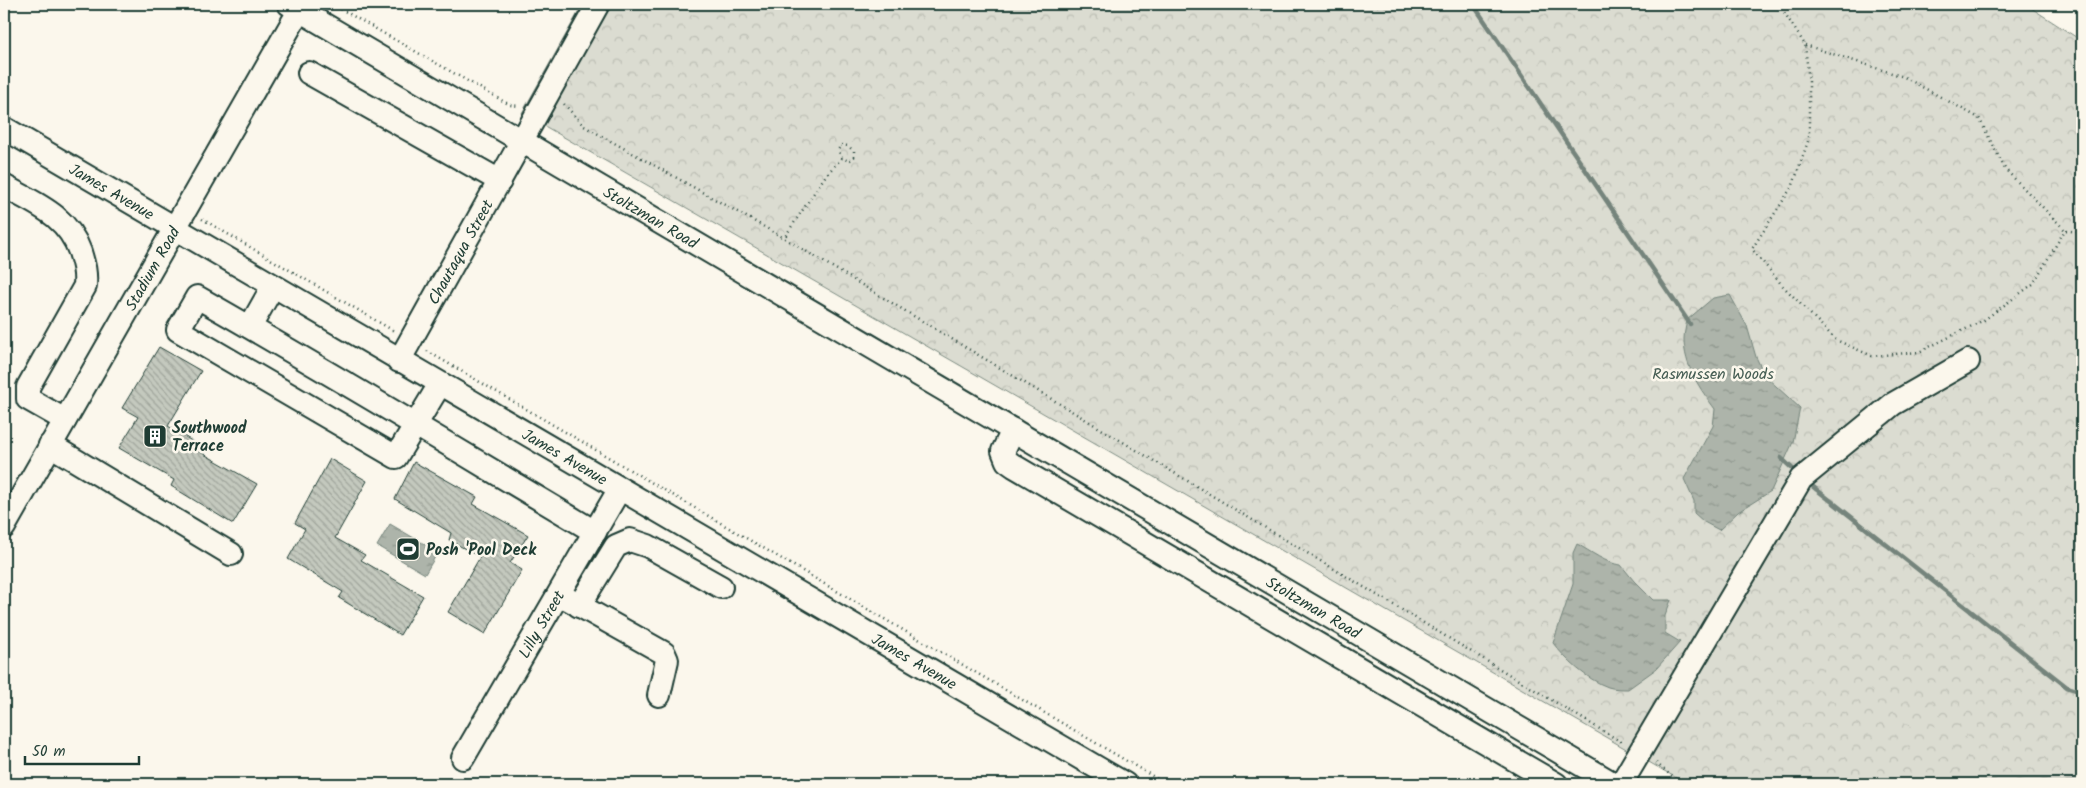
<svg xmlns="http://www.w3.org/2000/svg" width="2086" height="788" font-family="Kalam,sans-serif">
<style>
.forest{fill:url(#forest-crowns);stroke:#7d8c82}
.water{fill:url(#water-ripples);stroke:#74847b}
.lines{fill:none;stroke-linecap:round;stroke-linejoin:round}
.stream{stroke:#74847b;stroke-width:4.5}
.building{fill:url(#building-back-hatch);stroke:#1f3d34}
.minor-casing{stroke:#1f3d34;stroke-width:26}
.path{stroke:#1f3d34;stroke-width:2.5;stroke-dasharray:1 4;stroke-linecap:butt}
.minor{stroke:#fbf7ec;stroke-width:22}
.labels{text-anchor:middle;stroke-width:5;stroke-linejoin:round;paint-order:stroke}
.street-label{font-size:16px;fill:#1f3d34;stroke:#fbf7ec}
.park-label{font-size:16px;fill:#455d53;stroke:#fbf7ec}
.poi-label{font-size:16px;font-weight:bold;fill:#1f3d34;stroke:#fbf7ec;text-anchor:start}
</style>
<defs>
<pattern id="forest-crowns" width="20" height="18" patternUnits="userSpaceOnUse" patternTransform="scale(1.25)"><rect width="20" height="18" fill="#dbdcd1"/><path d="M2 6a3 3 0 1 1 6 0M12 15a3 3 0 1 1 6 0" fill="none" stroke="#bcbeb4"/></pattern>
<pattern id="water-ripples" width="26" height="14" patternUnits="userSpaceOnUse" patternTransform="scale(1.25)"><rect width="26" height="14" fill="#adb4aa"/><path d="M2 4q2-2 4 0t4 0M15 11q2-2 4 0t4 0" fill="none" stroke="#8c948b"/></pattern>
<pattern id="building-back-hatch" width="6" height="6" patternUnits="userSpaceOnUse" patternTransform="scale(1.25)"><rect width="6" height="6" fill="#c4c9be"/><path d="M-1 5l2 2M0 0l6 6M5-1l2 2" fill="none" stroke="#9fa49b"/></pattern>
</defs>
<rect width="100%" height="100%" fill="#fbf7ec"/>
<filter id="ink" filterUnits="userSpaceOnUse"><feTurbulence type="fractalNoise" baseFrequency=".02" numOctaves="2"/><feDisplacementMap in="SourceGraphic" scale="10" xChannelSelector="R" yChannelSelector="G"/><feConvolveMatrix kernelMatrix="1 2 1 2 8 2 1 2 1" color-interpolation-filters="sRGB"/></filter>
<g filter="url(#ink)">
<path class="forest" d="M583 4H2025L2082 41V784H1687L522 113Z"/>
<path class="water" d="M1730 295 1747 326 1756 357 1765 376 1800 408 1793 442 1771 491 1738 512 1719 530 1704 522 1694 513V501L1684 479 1713 426 1715 409C1700 389 1684 366 1684 339 1684 333 1686 326 1687 320L1713 298Z
M390 524 438 552 425 574 377 546Z
M1577 544C1590 551 1607 564 1621 565L1634 581 1653 600H1671L1665 616V633L1680 642 1656 669 1628 689C1622 689 1614 689 1608 687 1586 679 1567 661 1553 643L1573 584V553Z"/>
<g class="lines">
<path class="stream" d="M1473 4 1690 324
M1781 458 1797 473
M1807 482 2067 687 2079 691 2082 690"/>
</g>
<path class="building" d="M159 347 201 371 168 426 198 445 195 449 257 484 233 524 171 486 174 480 119 448 138 417 122 408Z
M330 459 367 481 335 538 365 555 361 560 423 596 400 635 339 598 343 592 288 559 305 529 295 523Z
M414 462 477 497 473 504 528 535 510 563 522 570 485 634 448 612 480 557 449 540 451 533 395 499Z"/>
<g class="lines">
<g class="minor-casing">
<g id="minor">
<path id="s1" d="M289 4 1614 784"/>
<path d="M309 73 500 181"/>
<path id="s2" d="M4 128 1125 784"/>
<path d="M4 186C36 204 67 215 80 252 84 265 86 273 85 286L28 387V399L65 420"/>
<path d="M250 327 273 286"/>
<path id="s3" d="M399 361 598 4"/>
<path d="M440 384 396 457 178 330 197 297C331 373 462 453 595 532"/>
<path d="M1013 430 1003 451 1007 461 1014 466 1556 784"/>
<path d="M50 445 231 554"/>
<path id="s4" d="M4 527 303 4"/>
<path d="M566 598 664 653 667 660 659 695"/>
<path d="M579 606 616 546 630 540 648 546 721 587"/>
<path id="s5" d="M463 758 619 490"/>
<path d="M1621 784 1801 479 1893 404 1968 361"/>
</g>
</g>
<path class="path" d="M332 4 510 105 519 106
M1779 4 1805 45 1809 82V138L1793 185 1752 249 1782 285 1836 340 1872 356 1919 352 1984 320 2033 284 2065 230 2082 233
M1805 45 1904 77 1979 118 2005 169 2065 230
M564 104 584 126 784 238
M841 145 848 146 854 151V157L849 161 842 158 838 150Z
M842 158 826 175 784 238 1623 743
M202 219 394 331
M427 351 1166 784
M1656 763 1681 784"/>
<use href="#minor" class="minor"/>
</g>
</g>
<defs>
<g id="building-square" transform="scale(1.25)"><rect x="-9" y="-9" width="18" height="18" rx="4" fill="#1f3d34" stroke="#fbf7ec"/><path d="M-4-6H4V6H1V3H-1V6H-4ZM-2.5-4.3h1.7v1.8h-1.7ZM.8-4.3h1.7v1.8H.8ZM-2.5-1h1.7V.8h-1.7ZM.8-1h1.7V.8H.8Z" fill="#fff"/></g>
<g id="stadium-square" transform="scale(1.25)"><rect x="-9" y="-9" width="18" height="18" rx="4" fill="#1f3d34" stroke="#fbf7ec"/><path d="M0-5a6.5 5 0 1 0 0 10a6.5 5 0 1 0 0-10ZM-3.5-1.8h7v3.6h-7Z" fill="#fff"/></g>
</defs>
<g fill-rule="evenodd">
<use href="#building-square" x="155" y="436"/>
<use href="#stadium-square" x="408" y="549"/>
</g>
<g class="labels">
<g class="street-label">
<text dy="6" stroke="none"><textPath href="#s2" startOffset="125">James Avenue</textPath></text>
<text dy="6" stroke="none"><textPath href="#s1" startOffset="420">Stoltzman Road</textPath></text>
<text dy="6" stroke="none"><textPath href="#s3" startOffset="125">Chautaqua Street</textPath></text>
<text dy="6" stroke="none"><textPath href="#s4" startOffset="298">Stadium Road</textPath></text>
<text dy="6" stroke="none"><textPath href="#s2" startOffset="650">James Avenue</textPath></text>
<text dy="6" stroke="none"><textPath href="#s1" startOffset="1189">Stoltzman Road</textPath></text>
<text dy="6" stroke="none"><textPath href="#s5" startOffset="155">Lilly Street</textPath></text>
<text dy="6" stroke="none"><textPath href="#s2" startOffset="1055">James Avenue</textPath></text>
</g>
<g class="park-label">
<text x="1713" y="379">Rasmussen Woods</text>
</g>
<g class="poi-label">
<text x="172" y="433">Southwood<tspan x="172" dy="18">Terrace</tspan></text>
<text x="426" y="555">Posh 'Pool Deck</text>
</g>
</g>
<rect width="2086" height="788" fill="none" stroke="#fbf7ec" stroke-width="20"/>
<rect x="10" y="10" width="2066" height="768" fill="none" stroke="#1f3d34" stroke-width="2" filter="url(#ink)"/>
<path d="M25 756v8h114v-8" fill="none" stroke="#1f3d34" stroke-width="2.5"/>
<text x="32" y="756" font-size="15" fill="#1f3d34" stroke="#fbf7ec" stroke-width="4" paint-order="stroke">50 m</text>
</svg>
